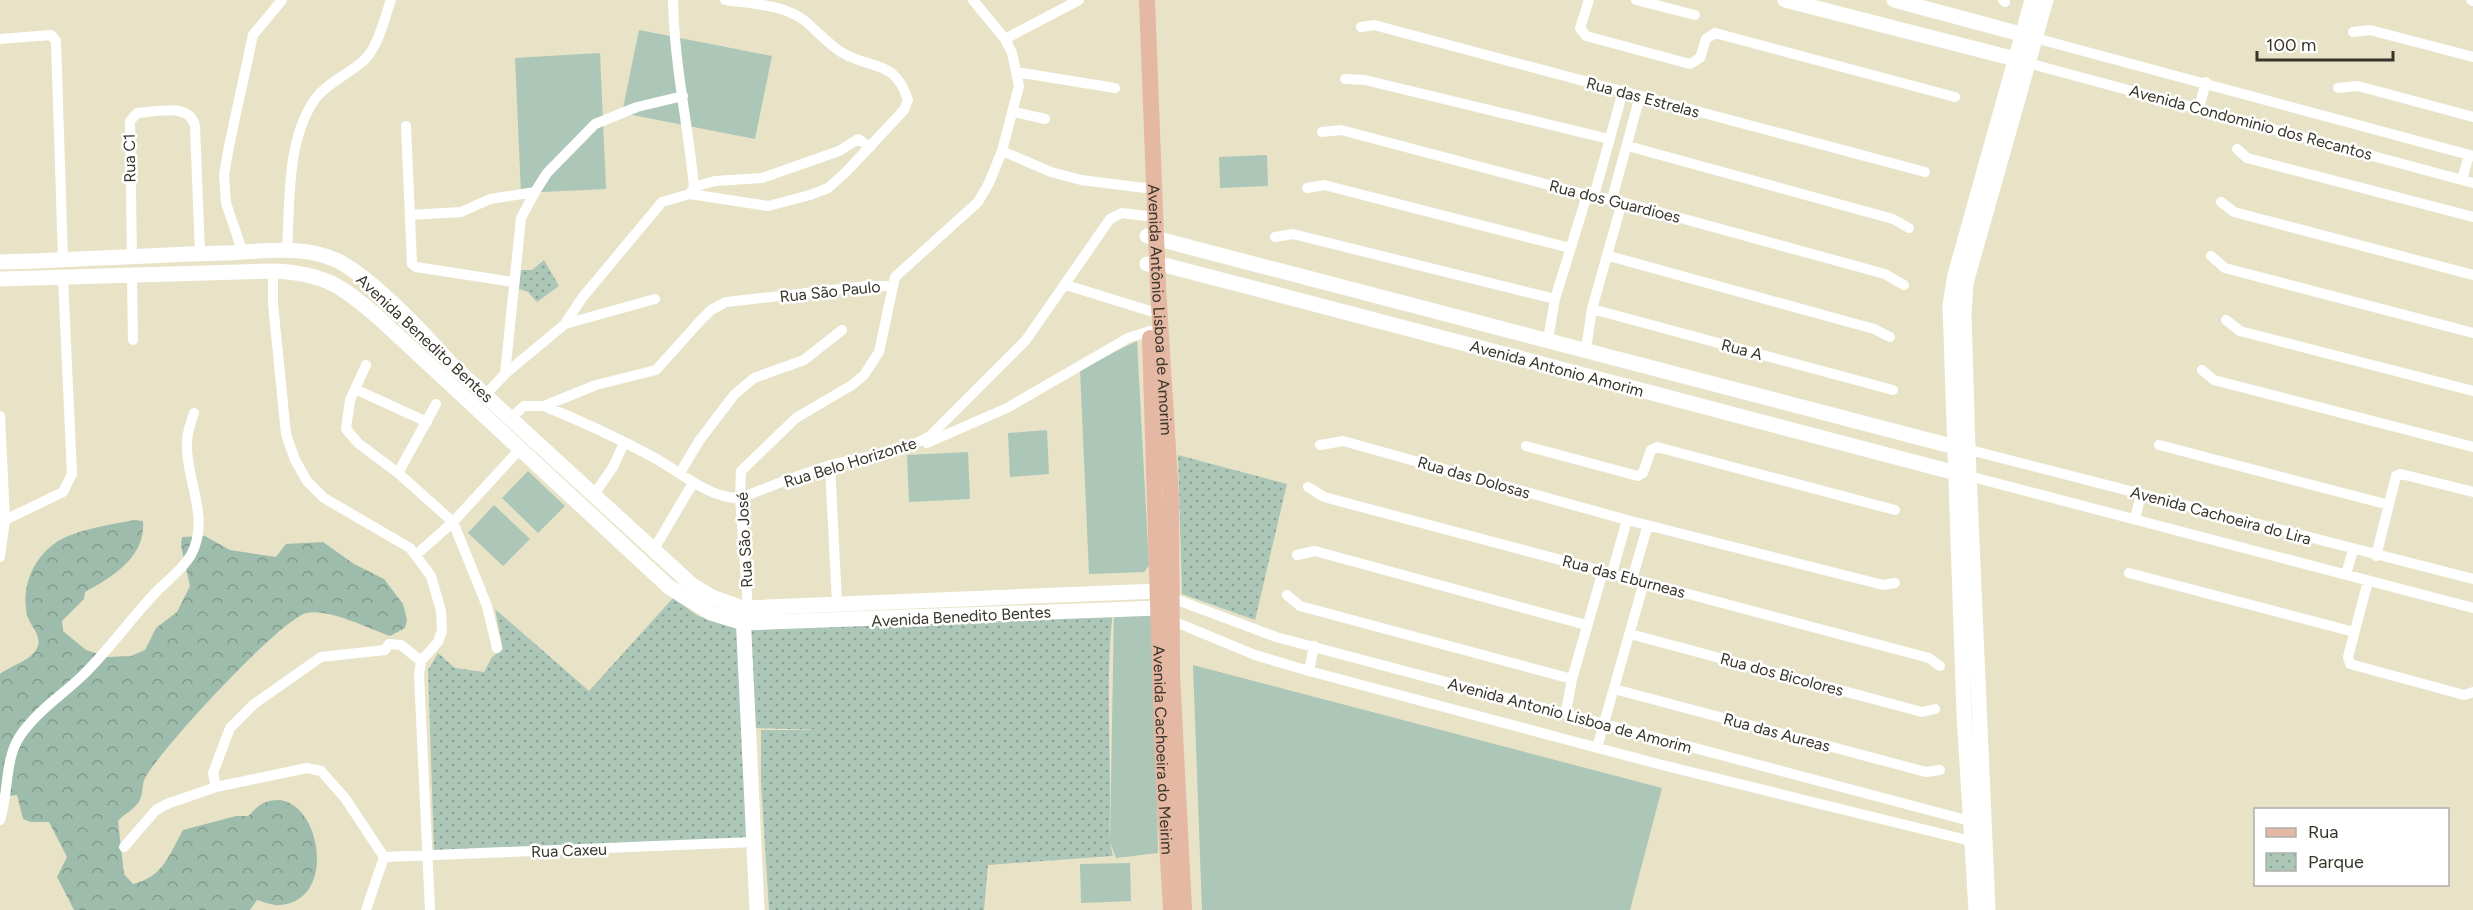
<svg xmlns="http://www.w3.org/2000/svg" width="2473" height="910" font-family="Figtree,sans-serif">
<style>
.green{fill:#acc6b8}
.forest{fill:url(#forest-crowns)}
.park{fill:url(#park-dots)}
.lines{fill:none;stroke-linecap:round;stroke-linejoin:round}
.street{stroke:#fff;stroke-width:10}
.secondary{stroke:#fff;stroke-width:15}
.primary{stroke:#e5b8a4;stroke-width:16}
.labels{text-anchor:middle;stroke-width:5;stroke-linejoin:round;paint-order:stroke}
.street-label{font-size:16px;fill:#37342a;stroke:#fff}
</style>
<defs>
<pattern id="forest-crowns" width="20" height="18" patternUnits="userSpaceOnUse" patternTransform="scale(1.5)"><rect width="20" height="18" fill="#9ebcac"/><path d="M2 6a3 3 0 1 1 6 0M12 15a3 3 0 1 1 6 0" fill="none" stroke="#829a8c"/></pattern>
<pattern id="park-dots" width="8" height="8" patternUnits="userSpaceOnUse" patternTransform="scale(1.5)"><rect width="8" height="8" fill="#acc6b8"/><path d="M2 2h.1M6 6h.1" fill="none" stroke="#8da296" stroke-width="1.8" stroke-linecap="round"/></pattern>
</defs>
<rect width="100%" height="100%" fill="#e8e3c7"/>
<path class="green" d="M639 30 772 56 755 139 622 113Z
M600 53 606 189 521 193 515 58Z
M1267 155 1268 186 1220 188 1219 157Z
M1137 341 1149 566 1144 572 1089 574 1080 369Z
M1047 430 1049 474 1010 477 1008 433Z
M968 452 970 499 909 502 907 455Z
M528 471 565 506 538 533 502 498Z
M494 505 530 539 503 566 468 533Z
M1114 609H1154L1158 853 1116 858 1110 842Z
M1193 665 1662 788 1630 910H1202Z
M1130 863 1131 901 1081 903 1080 864Z"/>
<path class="forest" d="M135 520 143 521C146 557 112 577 85 592L84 599 62 621 63 631 86 650 108 657 131 656 145 650 156 628 177 612 190 586 181 546 182 537 205 536 230 550 276 557 286 544 323 542 354 564 384 579 403 604 407 620 405 628 390 636C370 629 328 608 307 613 281 618 160 750 145 778 141 786 144 795 138 803 132 811 124 814 118 821L124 874 133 884C163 877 169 855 183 830L236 816H248C253 812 259 804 266 802 317 783 343 900 280 905 273 906 264 902 257 900L250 910H74L57 877 67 857 49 822H31L23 819 17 795 9 796 0 801V674C10 666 32 660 37 648 43 636 30 626 27 615 20 583 37 549 68 536 88 528 113 524 135 520Z"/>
<path class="park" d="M544 260 559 286 537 302 528 292 519 289 521 270H532Z
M1178 455 1287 484 1255 620 1182 594Z
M673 598 698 616 738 628 748 839 434 852 428 670 438 653 455 668 484 672 492 657 503 649 495 609 589 691Z
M1113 611C1106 669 1110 733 1110 792 1111 814 1107 835 1113 856L988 865 984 910H769L761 782V730H822L754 728 749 628Z"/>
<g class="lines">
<path class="street" d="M673 0C674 63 688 124 694 187
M1589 0 1580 28 1586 36 1690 64 1700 58 1706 39 1715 33 1955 97
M1636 0 1695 15
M2003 0 2005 2
M2471 0 2473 1
M1361 27 1374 25 1925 172
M2353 32 2370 30 2473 57
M2035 38 2473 156
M0 39 51 35 56 41 63 260
M1005 39 1079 0
M2028 63 2473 183
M1016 72 1115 88
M1345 79 1365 80 1609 139
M2338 88 2358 86 2473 117
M2199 108 2206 82
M1014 112 1045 119
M406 126 412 264 416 267 513 282
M1322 132 1341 130 1587 195 1622 202 1885 274 1904 285
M1628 146 1893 219 1909 228
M2237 149 2247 158 2473 217
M1002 151 1051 172 1081 180 1145 188
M2462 180 2469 155
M1307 188 1324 185 1570 248
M690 194 694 187 715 181 762 178 839 151 858 139 870 147
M1594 196 1623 91
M1612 199 1640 96
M2221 202 2234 212 2473 275
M410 215 461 212 490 199 535 192
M1275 237 1293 234 1555 299
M287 252C290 203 286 141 315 99 327 83 347 75 362 62 378 49 384 19 391 0
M243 253 226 203 224 175 229 146 253 35 282 0
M1609 256 1874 329 1890 337
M2211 256 2225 268 2473 333
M132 257 130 121 137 113C156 112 189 102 195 126L200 254
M273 271V304L286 434 295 460 307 481 324 498 410 548 431 576 441 611 442 631 438 642 421 661 419 675 430 910
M132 277 133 340
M1066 285 1150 311
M1592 309 1893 390
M2226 320 2240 331 2473 391
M565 324 655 299
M1548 339 1555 299 1587 195
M1586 349 1592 309 1622 202
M366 365 350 400 346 429 358 443 398 473 453 522 487 606 497 648
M2202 370 2214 380 2473 447
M505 374 521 218 535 192 547 173 595 124 637 107 683 96
M355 389 427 422
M485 395 505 374 565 324 582 298 662 202 690 194 768 206 810 195 828 188 845 173 904 110 908 100C894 58 873 71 841 52 828 44 817 31 805 21 783 4 752 4 725 0
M544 406 596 385 656 370 700 321 711 310 726 302 867 286H893
M0 416 5 520 0 557
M511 418 524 406H544C581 421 618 438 653 457 679 471 709 499 740 498 769 487 798 475 828 466 863 455 896 456 930 436L1026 340 1110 219 1122 213 1146 216
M927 443 1007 408 1128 338 1150 331
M1320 445 1343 441 1627 520 1883 585 1895 583
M2159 445 2389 505
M1526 446 1638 476 1643 473 1651 450 1657 447 1895 510
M1962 448 2473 579
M830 465 837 603
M398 473 436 404
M680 473 699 441 734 395 754 378 804 360 842 330
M1965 475 2473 608
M1308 487 1324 497 1929 658 1940 666
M595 493 613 467 624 443
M2135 519 2141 494
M5 520 63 492 72 474 63 278
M654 549 693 483
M417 554 453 522 521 448
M1297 555 1315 551 1586 625
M2376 556 2396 476 2401 474 2473 492
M1612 573 1627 520
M2129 573 2354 632
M2346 574 2353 550
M1632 579 1648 525
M2368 581 2348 657 2350 664 2464 695 2473 692
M1287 595 1300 606 1572 679
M1172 598 1276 637 1970 821
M748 609 740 498 741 471 796 418 852 385 864 375 879 352 895 277 978 202 989 183 1002 151 1019 86 1012 53 1005 39 973 0
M1173 621 1255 655 1309 671 1662 765 1971 841
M1630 634 1922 712 1935 709
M1309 671 1314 646
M1614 689 1926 772 1940 770
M1566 712 1572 679 1603 571
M1597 748 1644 582
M216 787 213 773 230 728 254 704 321 657 385 650 389 644 401 645 421 661
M0 820C9 794 4 760 20 736 36 712 61 696 82 676 109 650 131 618 157 591 169 579 182 570 191 555 210 519 188 485 187 449 186 436 190 425 194 413
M124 847 156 810 167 804 216 787 307 768 321 771 345 798 384 857
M384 857 753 842
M366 910 384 857"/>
<path class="secondary" d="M1785 0 2023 61
M1894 0 2032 37
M1147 236 1955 447
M0 262C75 260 149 255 223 253 259 252 303 244 336 260 370 276 426 335 451 364L692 585 712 597 743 608 1158 591 1167 595
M1147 264 1168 266 1253 288 1956 473
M0 279 273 271C324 273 343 286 380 319L669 587 711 613 744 623 1159 608 1167 615
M743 613 757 910
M1976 910 1964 714 1950 305 1955 275 2032 0
M1988 910 1968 450 1964 313 1966 283 2046 0"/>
<g class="primary">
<path id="s1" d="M1147 0 1158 288 1171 497 1172 674 1184 910"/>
<path id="s2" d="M1150 338 1163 771 1171 910"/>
</g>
</g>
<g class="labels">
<g class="street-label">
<text transform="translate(1643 97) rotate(15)" y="6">Rua das Estrelas</text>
<text transform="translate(2251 122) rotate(15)" y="6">Avenida Condominio dos Recantos</text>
<text transform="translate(129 158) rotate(-91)" y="6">Rua C1</text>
<text transform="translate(1615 201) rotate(14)" y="6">Rua dos Guardioes</text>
<text transform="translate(830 291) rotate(-6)" y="6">Rua São Paulo</text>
<text dy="6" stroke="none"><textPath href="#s1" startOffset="310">Avenida Antônio Lisboa de Amorim</textPath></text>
<text transform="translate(425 338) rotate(43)" y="6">Avenida Benedito Bentes</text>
<text transform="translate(1742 349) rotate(15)" y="6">Rua A</text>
<text transform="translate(1557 368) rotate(15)" y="6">Avenida Antonio Amorim</text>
<text transform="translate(850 462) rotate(-17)" y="6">Rua Belo Horizonte</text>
<text transform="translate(1474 477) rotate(16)" y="6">Rua das Dolosas</text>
<text transform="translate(2221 515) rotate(15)" y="6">Avenida Cachoeira do Lira</text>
<text transform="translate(744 540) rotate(-93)" y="6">Rua São José</text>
<text transform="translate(1624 576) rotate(15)" y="6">Rua das Eburneas</text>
<text transform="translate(961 616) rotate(-3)" y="6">Avenida Benedito Bentes</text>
<text transform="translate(1782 674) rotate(15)" y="6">Rua dos Bicolores</text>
<text transform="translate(1570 715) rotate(15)" y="6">Avenida Antonio Lisboa de Amorim</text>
<text transform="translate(1777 732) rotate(15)" y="6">Rua das Aureas</text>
<text dy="6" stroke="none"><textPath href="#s2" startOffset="412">Avenida Cachoeira do Meirim</textPath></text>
<text transform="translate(569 850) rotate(-2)" y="6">Rua Caxeu</text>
</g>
</g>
<rect x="2254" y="808" width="195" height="78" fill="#ffffff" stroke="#afaeaa" stroke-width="1.5"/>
<rect x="2266" y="828" width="30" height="9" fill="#e5b8a4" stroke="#afaeaa" stroke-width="1.5"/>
<text x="2308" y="838" font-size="18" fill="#37342a">Rua</text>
<rect x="2266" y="853" width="30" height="18" fill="url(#park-dots)" stroke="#afaeaa" stroke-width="1.5"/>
<text x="2308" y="868" font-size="18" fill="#37342a">Parque</text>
<path d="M2257 51v9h136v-9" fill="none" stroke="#37342a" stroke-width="3"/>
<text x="2266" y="51" font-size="18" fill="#37342a" stroke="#ffffff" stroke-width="4.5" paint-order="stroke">100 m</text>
</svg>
